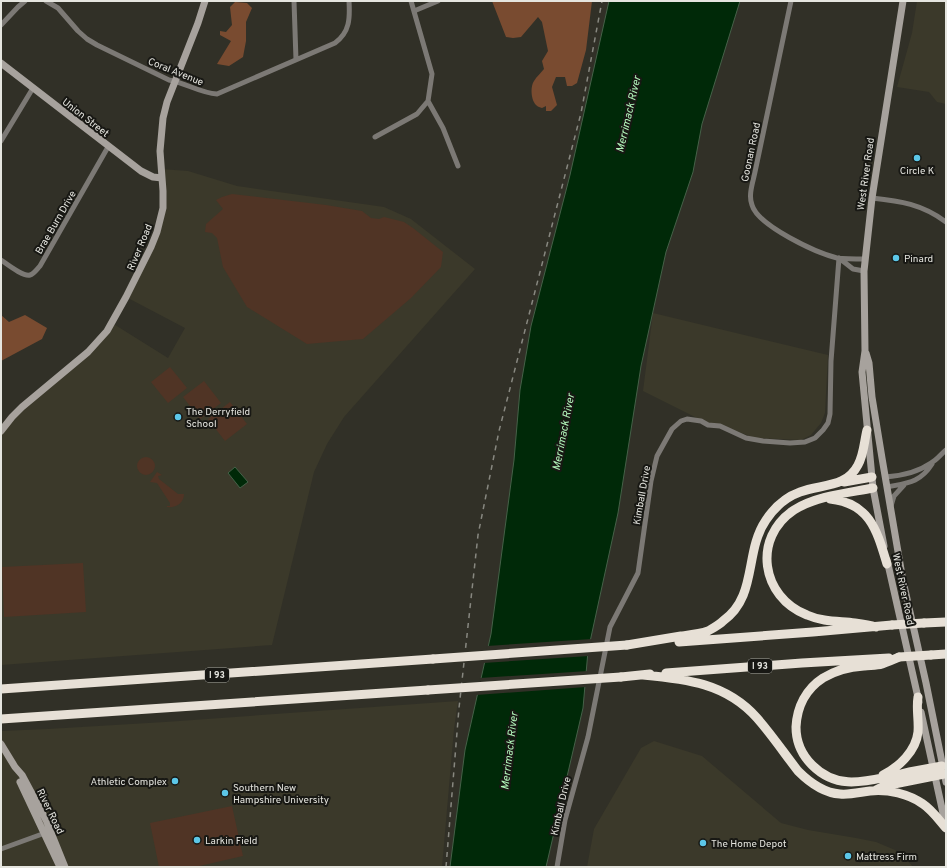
<svg xmlns="http://www.w3.org/2000/svg" width="947" height="868" font-family="Overpass,sans-serif">
<style>
.built{fill:#3b392a}
.green{fill:#503425}
.forest{fill:#794b30}
.water{fill:#002908;stroke:#456148}
.pier{fill:#313027}
.lines{fill:none;stroke-linecap:round;stroke-linejoin:round}
.street{stroke:#7c7975;stroke-width:5}
.secondary{stroke:#a7a29d;stroke-width:7}
.highway{stroke:#e7e0d6;stroke-width:9}
.rail{stroke:#888880;stroke-width:1.5;stroke-dasharray:5 5;stroke-linecap:butt}
.highway-bridge{stroke:#e7e0d6;stroke-width:9}
.poi-dot{fill:#5cc7e8;stroke:#181814;stroke-width:1.5}
.labels{text-anchor:middle;stroke-width:4;stroke-linejoin:round;paint-order:stroke}
.shield{fill:#181814;stroke:#a8a8a2;stroke-width:1}
.shield-label{font-size:9px;font-weight:bold;fill:#e5e5df}
.street-label{font-size:10px;fill:#e5e5df;stroke:#181814}
.poi-label{font-size:10px;fill:#e5e5df;stroke:#181814;text-anchor:start}
.water-label{font-size:11px;font-style:italic;fill:#b2f5ba;stroke:#181814}
</style>
<rect width="100%" height="100%" fill="#313027"/>
<path class="built" d="M917 1H946V104L937 102 929 92 897 87 912 33Z
M161 169 188 171 237 186 384 207 411 219 475 269 344 417 327 444 314 472 272 645 1 665V431L78 360 112 323 168 358 185 328 126 297 160 221Z
M653 313 828 355 825 413 821 423 811 435 801 440 755 438 723 426 711 425 643 391Z
M458 701 454 729 442 867H1V731L48 729 165 722Z
M654 741 702 756 781 823 808 830 856 838 876 842 895 850 903 855 913 867H587L594 829 641 748Z"/>
<path class="green" d="M232 194 326 205 362 211 371 218 379 219 384 217 404 222 413 228 443 252 441 267 411 298 363 339 307 344 247 307 223 267 217 238 212 233 205 232 206 224 223 209 216 200 222 197Z
M170 367 187 388 168 403 151 382Z
M204 381 221 403 200 419 183 397Z
M230 402 247 424 225 441 208 419Z
M137 466a9 9 0 1 1 18 0a9 9 0 1 1-18 0Z
M157 472 162 475 158 476 159 479 178 494H184C184 503 176 508 167 507V506H170V503L157 483 150 482Z
M83 563 86 612 4 617 2 567Z
M232 806 243 856 195 867H159L150 823Z"/>
<path class="forest" d="M492 1H592L586 50 577 83 572 86H567L565 77H556L552 87 557 105 551 111H546V106L542 108C540 107 538 107 536 105 531 100 530 87 534 81 537 76 541 73 544 69L542 61 548 51 542 22 538 17 521 37 513 38 506 37Z
M235 2 247 3 252 8 246 22V41L243 57 229 66 217 64 231 41 220 35V31L226 32 232 25 230 7Z
M1 315 9 322 25 315 47 328 42 339 1 361Z"/>
<path class="water" d="M609 1H740L702 124 693 172 666 252 641 366 618 513 588 651 583 708 546 867H450L465 750 491 634 514 460 520 390 531 326 570 175Z
M235 467 248 482 240 488 228 473Z"/>
<path class="pier" d="M592 639 589 656 483 663 487 646Z
M588 671 586 687 476 695 480 678Z"/>
<g class="lines">
<path class="street" d="M46 1 58 8 78 31 87 39 97 45 169 80C186 83 200 93 217 94L335 43C350 32 350 18 349 1
M294 1 296 60
M791 1 755 172C753 182 748 195 752 205 758 226 817 253 837 258 846 259 856 259 865 259
M414 11 438 1
M1 25 18 7 25 1
M428 101 443 128 458 166
M375 137 417 114 428 101 432 74 411 1
M1 141 33 88
M872 198C900 201 922 204 946 222
M839 258 853 269 864 271
M1 260C7 264 23 277 30 275 34 274 37 269 40 266L108 147
M885 477C901 476 918 472 931 463 937 460 941 454 946 450
M887 487C907 483 920 483 932 464
M891 506 894 496 904 485
M1 849 45 833
M557 867 565 820 588 737 610 627 638 573 651 481 657 456 672 429 681 421 687 419 701 421 708 425 720 426 746 438 763 441 790 443 805 442 815 438 823 430 828 423 830 414 831 361 839 258"/>
<path class="secondary" d="M1 63 141 171 153 177 162 178
M866 353 869 363 872 397 882 458 903 581 926 683 946 782
M1 431 12 417 22 407 88 352 107 331 126 297 151 247 157 232 163 208V191L160 151 163 118 167 102 198 23 205 1
M884 546 873 488 862 372 865 351 864 271 872 198 903 1
M887 560 919 702
M921 712 946 827
M1 744 15 767 22 775 46 820 65 867
M20 782 60 867"/>
<path class="highway" d="M844 482 872 477
M873 488C848 493 816 496 794 510 752 538 761 597 807 615 823 622 838 621 855 623 862 624 869 625 876 627
M830 499C870 503 877 531 887 564
M924 623 946 622
M679 642 813 632 892 625
M627 645C645 642 663 639 681 636 689 635 700 634 708 631 713 628 719 625 723 621 758 596 744 552 766 520 774 508 786 497 800 492 822 484 846 488 858 465 864 454 864 442 867 430
M931 655 946 654
M899 657C893 660 887 662 882 664 876 666 869 665 864 666 849 667 836 670 823 678 806 689 797 707 796 727 796 742 801 754 812 765 838 791 866 781 897 775 912 771 927 769 942 766
M666 673 802 663 889 658
M643 675C686 679 726 683 757 718 772 735 784 753 798 771 809 782 824 793 840 794 850 795 861 792 870 791 888 789 909 794 923 804 932 810 939 820 946 828
M621 677 650 674
M1 689 433 659
M1 719 428 690
M883 775C899 767 916 751 918 732 919 720 916 709 918 697
M876 790 884 786 944 774"/>
<path class="rail" d="M446 867 459 708 478 535 499 431 581 113 602 1"/>
<path class="highway-bridge" d="M892 625 924 623
M899 657 931 655
M433 659 627 645
M428 690 621 677"/>
</g>
<g class="poi-dot">
<circle cx="917" cy="158" r="4"/>
<circle cx="896" cy="258" r="4"/>
<circle cx="178" cy="417" r="4"/>
<circle cx="175" cy="781" r="4"/>
<circle cx="225" cy="793" r="4"/>
<circle cx="197" cy="840" r="4"/>
<circle cx="703" cy="843" r="4"/>
<circle cx="848" cy="856" r="4"/>
</g>
<g class="labels">
<g class="shield">
<rect x="748" y="659" width="24" height="14" rx="3"/>
<rect x="205" y="668" width="24" height="14" rx="3"/>
</g>
<g class="shield-label">
<text x="760" y="669">I 93</text>
<text x="217" y="678">I 93</text>
</g>
<g class="street-label">
<text transform="translate(176 71) rotate(22)" y="4">Coral Avenue</text>
<text transform="translate(86 117) rotate(38)" y="4">Union Street</text>
<text transform="translate(750 152) rotate(-78)" y="4">Goonan Road</text>
<text transform="translate(865 174) rotate(-82)" y="4">West River Road</text>
<text transform="translate(55 222) rotate(-60)" y="4">Brae Burn Drive</text>
<text transform="translate(139 247) rotate(-67)" y="4">River Road</text>
<text transform="translate(641 495) rotate(-80)" y="4">Kimball Drive</text>
<text transform="translate(904 589) rotate(78)" y="4">West River Road</text>
<text transform="translate(560 806) rotate(-77)" y="4">Kimball Drive</text>
<text transform="translate(51 811) rotate(64)" y="4">River Road</text>
</g>
<g class="poi-label">
<text x="917" y="174" text-anchor="middle">Circle K</text>
<text x="904" y="262">Pinard</text>
<text x="186" y="415">The Derryfield<tspan x="186" dy="12">School</tspan></text>
<text x="167" y="785" text-anchor="end">Athletic Complex</text>
<text x="233" y="791">Southern New<tspan x="233" dy="12">Hampshire University</tspan></text>
<text x="205" y="844">Larkin Field</text>
<text x="711" y="847">The Home Depot</text>
<text x="856" y="860">Mattress Firm</text>
</g>
<g class="water-label">
<text transform="translate(628 114) rotate(-77)" y="4">Merrimack River</text>
<text transform="translate(563 432) rotate(-79)" y="4">Merrimack River</text>
<text transform="translate(509 751) rotate(-83)" y="4">Merrimack River</text>
</g>
</g>
<rect width="947" height="868" fill="none" stroke="#e5e5df" stroke-width="4"/>
</svg>
